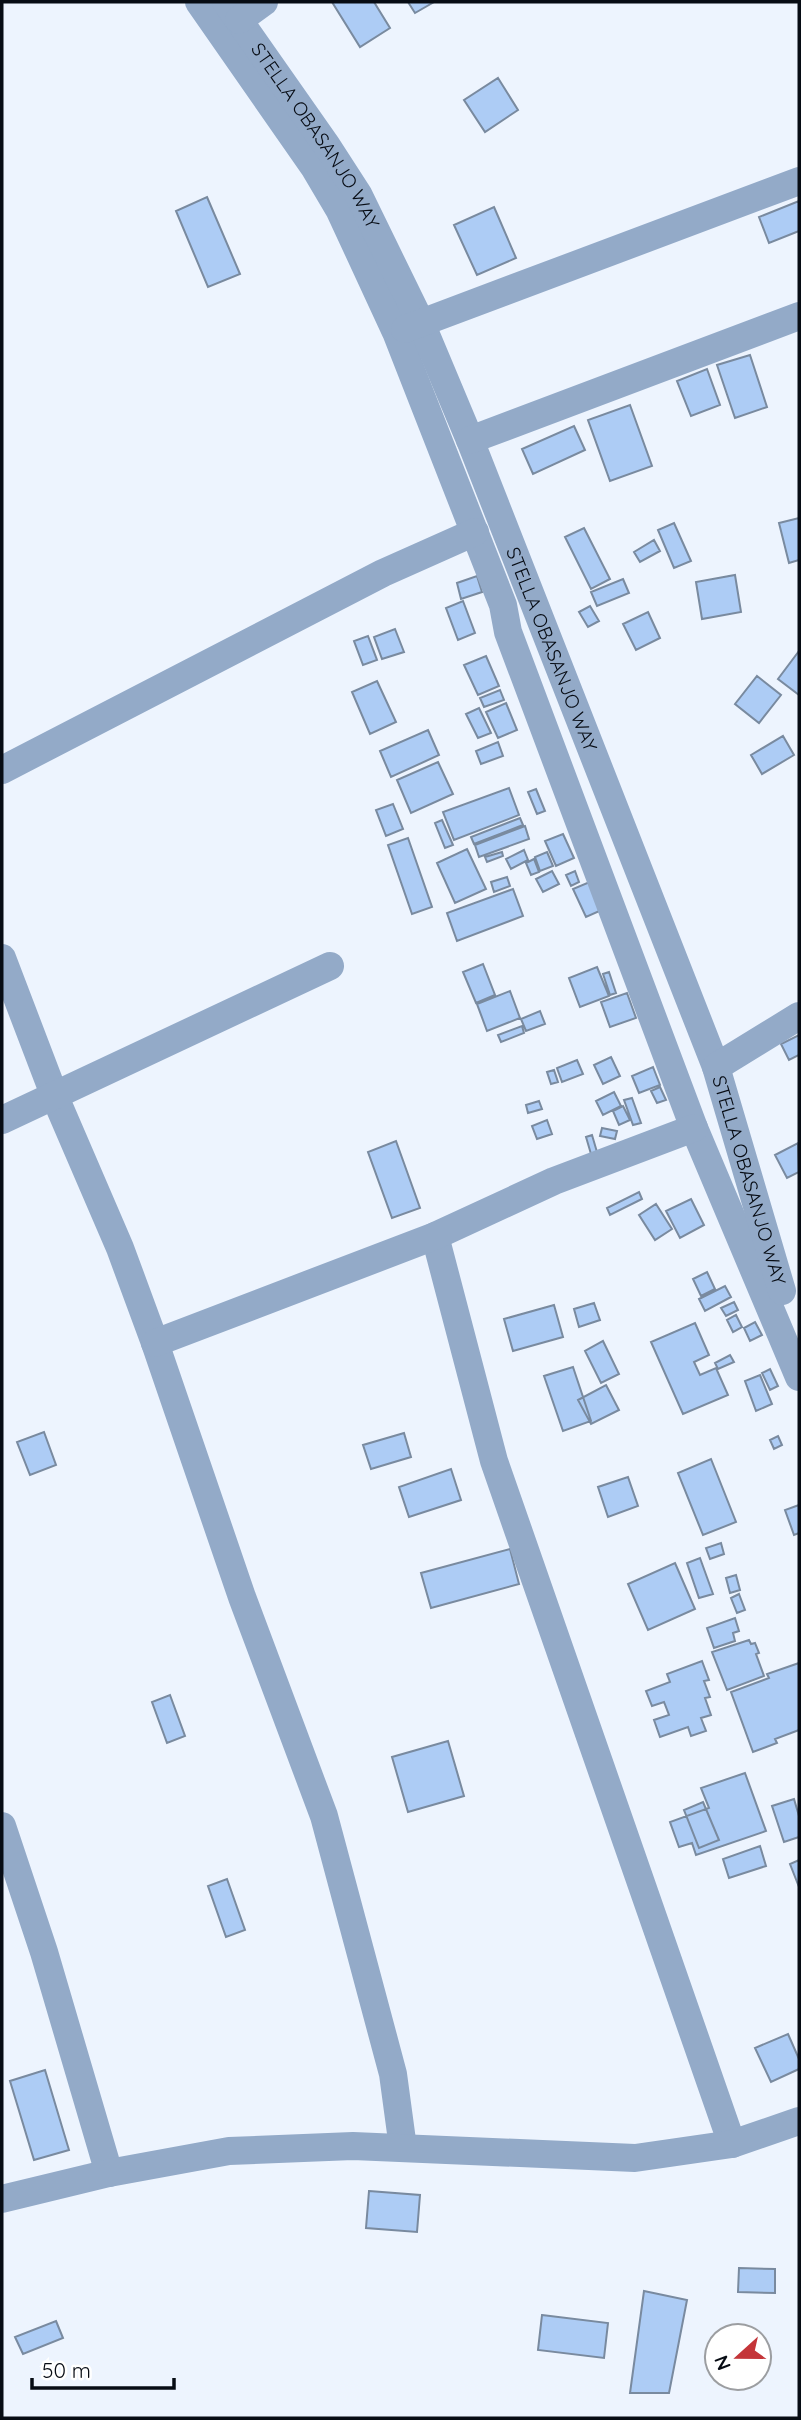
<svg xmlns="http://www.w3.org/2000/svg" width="801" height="2420" font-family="Quicksand,sans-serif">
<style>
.building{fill:#adccf5;stroke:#798a9f;stroke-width:2}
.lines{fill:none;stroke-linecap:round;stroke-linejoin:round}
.minor{stroke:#93aac8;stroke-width:28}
.labels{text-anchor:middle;stroke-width:5;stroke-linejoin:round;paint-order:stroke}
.street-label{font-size:19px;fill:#070c14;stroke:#fff}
</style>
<rect width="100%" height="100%" fill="#edf4fe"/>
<path class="building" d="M332 2H374L390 28 360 47Z
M408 2H434L415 13Z
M498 78 518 110 485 132 464 100Z
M207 197 240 274 208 287 176 211Z
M799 201V231L769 243 759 217Z
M494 207 516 258 477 275 454 225Z
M750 355 767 407 735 418 717 365Z
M707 369 720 405 691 416 677 381Z
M630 405 652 466 610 481 588 420Z
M574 426 585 450 533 474 522 449Z
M799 518V560L789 563 779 523Z
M674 523 691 561 674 568 658 530Z
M584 528 610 579 591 589 565 537Z
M654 540 660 551 640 562 634 552Z
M735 575 741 612 702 619 696 582Z
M477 576 482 592 461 599 457 583Z
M623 579 629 593 597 606 591 592Z
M463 601 475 633 458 640 446 608Z
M590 606 599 621 588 627 579 612Z
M648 612 660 638 636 650 623 624Z
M395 629 404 652 382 659 374 637Z
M368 636 377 660 363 665 354 641Z
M799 651V695L778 679Z
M486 656 499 686 478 695 464 665Z
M757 676 781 695 759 723 735 704Z
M377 681 396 722 370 734 352 692Z
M500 690 504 700 484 707 480 698Z
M506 703 517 730 498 738 486 712Z
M479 708 491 733 478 738 466 714Z
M428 730 439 755 391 777 380 751Z
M783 736 794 755 762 774 751 755Z
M498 742 503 756 481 764 476 751Z
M438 762 453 794 411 813 397 780Z
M509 788 519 815 454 840 443 812Z
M536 789 545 811 537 814 528 792Z
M393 804 403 829 386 836 376 810Z
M520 818 523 825 474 844 471 837Z
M442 820 453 845 445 848 435 823Z
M525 826 529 839 479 857 475 845Z
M563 834 574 858 556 866 545 841Z
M408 838 432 907 412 914 388 845Z
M467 849 486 889 455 903 437 863Z
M524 850 528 860 511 869 506 859Z
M502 852 503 856 487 862 485 857Z
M547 852 553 866 540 871 535 857Z
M534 859 539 872 531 875 526 863Z
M552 871 559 884 543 892 536 879Z
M575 871 579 882 571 886 566 875Z
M507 877 510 886 494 892 491 882Z
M592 881 604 909 586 917 573 889Z
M513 889 523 916 457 941 447 913Z
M483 964 495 995 476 1003 463 972Z
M597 967 609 996 580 1007 569 978Z
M609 972 616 993 610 995 603 974Z
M510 991 520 1018 487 1031 477 1004Z
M627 993 636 1018 610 1027 601 1002Z
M540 1011 545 1024 526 1031 521 1019Z
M522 1026 524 1033 501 1042 498 1035Z
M799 1035V1055L789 1060 781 1044Z
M611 1057 620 1076 603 1084 594 1065Z
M577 1060 583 1074 562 1082 557 1068Z
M653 1067 660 1085 639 1093 632 1076Z
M554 1070 558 1082 551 1084 547 1072Z
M660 1087 666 1100 657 1103 651 1091Z
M614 1092 621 1106 603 1115 596 1101Z
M632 1098 641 1123 633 1125 624 1100Z
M539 1101 542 1109 528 1113 526 1105Z
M623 1106 630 1120 619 1125 613 1111Z
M547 1120 552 1134 537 1139 532 1126Z
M602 1128 617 1131 615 1139 600 1136Z
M592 1135 597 1152 591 1154 586 1137Z
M396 1141 420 1208 392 1218 368 1152Z
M798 1143 799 1172 787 1178 775 1155Z
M639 1192 642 1199 610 1215 607 1208Z
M691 1199 704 1225 680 1238 666 1211Z
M656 1204 672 1229 655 1240 639 1215Z
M707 1272 715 1289 701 1296 693 1279Z
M725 1286 731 1297 705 1311 699 1299Z
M734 1302 738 1310 726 1316 721 1308Z
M594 1303 600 1320 579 1327 574 1309Z
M554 1305 563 1337 513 1351 504 1319Z
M736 1315 742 1327 733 1332 727 1320Z
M755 1322 762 1335 750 1341 744 1328Z
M695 1323 709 1355 694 1362 700 1375 716 1368 728 1395 683 1414 651 1342Z
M603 1341 619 1374 601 1383 585 1351Z
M730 1355 734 1362 718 1369 715 1363Z
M573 1367 591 1421 563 1431 544 1376Z
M770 1369 778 1386 770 1390 762 1373Z
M760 1375 772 1404 756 1411 745 1381Z
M606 1385 619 1410 591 1424 578 1400Z
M44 1432 56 1465 30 1475 17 1442Z
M404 1433 411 1457 371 1469 363 1445Z
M778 1436 782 1445 774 1449 770 1440Z
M711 1459 736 1522 703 1535 678 1473Z
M451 1469 461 1500 409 1517 399 1487Z
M628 1477 638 1506 608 1517 598 1487Z
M799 1505V1533L794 1535 785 1510Z
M721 1543 724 1554 710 1559 706 1548Z
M510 1549 519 1584 431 1608 421 1573Z
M700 1558 713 1594 699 1598 687 1563Z
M675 1563 695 1609 648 1630 628 1584Z
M736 1575 740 1590 730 1593 726 1578Z
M739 1594 745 1610 737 1613 731 1598Z
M735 1618 739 1631 733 1633 735 1641 714 1648 707 1628Z
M749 1640 751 1644 755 1643 759 1653 756 1654 764 1676 727 1690 712 1652Z
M702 1661 709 1680 704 1681 710 1697 705 1698 711 1715 701 1718 706 1731 691 1736 688 1727 660 1737 654 1720 669 1715 664 1702 652 1706 646 1691 670 1682 667 1674Z
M799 1663V1730L775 1739 777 1743 753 1752 731 1692 769 1678 767 1674Z
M170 1695 185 1736 167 1743 152 1702Z
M448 1741 464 1796 408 1812 392 1757Z
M745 1773 766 1831 696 1855 692 1843 679 1847 670 1822 709 1808 701 1788Z
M794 1799 799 1816V1837L784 1842 772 1806Z
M703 1802 719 1840 699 1848 684 1810Z
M760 1846 766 1866 729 1878 723 1859Z
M799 1860V1887L790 1864Z
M227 1879 245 1930 226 1937 208 1886Z
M788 2034 799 2059V2069L771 2082 755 2048Z
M45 2070 69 2150 34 2160 10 2081Z
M369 2191 420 2195 417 2232 366 2228Z
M739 2268 775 2269V2293L738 2292Z
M644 2291 687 2300 669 2393H630Z
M542 2315 608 2323 604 2358 538 2350Z
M56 2321 63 2338 23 2354 15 2337Z"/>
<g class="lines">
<g class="minor">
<path d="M199 2 314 167 340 211 396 332 503 605 508 632 694 1128 799 1377"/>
<path id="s1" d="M226 2 327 146 358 194 421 323 470 440 716 1067 782 1291"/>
<path d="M239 20 264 2"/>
<path d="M405 329 799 181"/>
<path d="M470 440 799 316"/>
<path d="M2 770 383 573 475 532"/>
<path d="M2 958 55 1097 120 1248 155 1343 242 1597 324 1816 393 2074 403 2148"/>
<path d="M716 1067 799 1016"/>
<path d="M2 1120 330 966"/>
<path d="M435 1236 494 1461 732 2144"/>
<path d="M155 1343 435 1236 554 1181 694 1128"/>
<path d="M2 1826 44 1952 109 2173"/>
<path d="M2 2199 109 2173 229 2151 353 2146 635 2158 732 2144 799 2121"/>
</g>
</g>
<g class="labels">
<g class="street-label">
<text dy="7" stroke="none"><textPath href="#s1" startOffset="161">STELLA OBASANJO WAY</textPath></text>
<text dy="7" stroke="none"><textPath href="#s1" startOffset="728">STELLA OBASANJO WAY</textPath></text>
<text dy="7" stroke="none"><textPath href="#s1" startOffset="1295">STELLA OBASANJO WAY</textPath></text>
</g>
</g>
<rect width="801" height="2420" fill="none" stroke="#070c14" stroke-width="7"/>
<g transform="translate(738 2357) rotate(249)"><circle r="33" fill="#ffffff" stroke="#9c9ea1" stroke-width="2"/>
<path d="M0-5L12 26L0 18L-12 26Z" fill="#c43539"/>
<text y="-10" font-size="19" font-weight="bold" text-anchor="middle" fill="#070c14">N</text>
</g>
<path d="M32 2378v10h142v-10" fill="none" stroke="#070c14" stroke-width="3.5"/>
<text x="42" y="2378" font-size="21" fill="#070c14" stroke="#ffffff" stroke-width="5" paint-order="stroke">50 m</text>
</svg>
